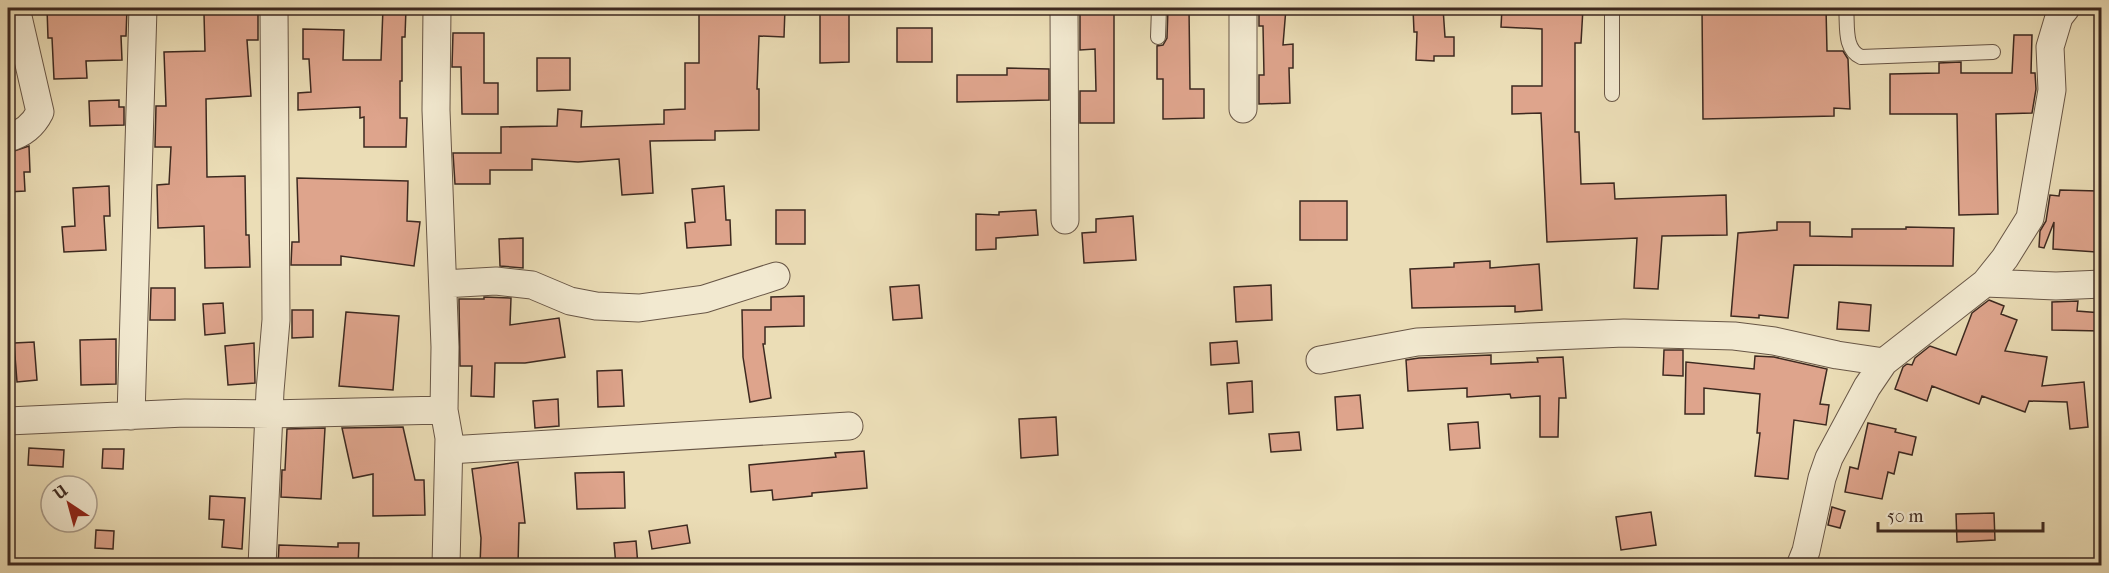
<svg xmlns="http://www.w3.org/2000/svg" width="2109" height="573" font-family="'IM FELL French Canon',serif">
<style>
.building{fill:#dea48c;stroke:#3d2920;stroke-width:1.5}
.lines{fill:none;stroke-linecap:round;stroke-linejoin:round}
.lane-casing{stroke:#685646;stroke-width:16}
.street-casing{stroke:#685646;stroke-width:29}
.lane{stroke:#f2e9d0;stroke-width:14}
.street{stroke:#f2e9d0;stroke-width:27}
</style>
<rect width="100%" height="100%" fill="#ebddb6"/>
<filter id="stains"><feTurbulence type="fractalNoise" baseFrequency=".00333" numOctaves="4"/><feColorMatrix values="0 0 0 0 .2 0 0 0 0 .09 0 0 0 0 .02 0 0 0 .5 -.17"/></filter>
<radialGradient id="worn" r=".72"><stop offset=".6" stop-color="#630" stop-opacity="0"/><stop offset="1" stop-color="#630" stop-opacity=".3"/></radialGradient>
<path class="building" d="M47 8H127L126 36H121L122 60 86 61 87 78 54 79 52 38H48Z
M239 8H258V40H247L251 96 206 99 207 177 245 176 246 235H249L250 267 205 268 204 226 158 228 157 185 169 184 171 147H155L156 106H166L164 52 205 51 204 14 239 13Z
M383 8H406L405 37H402V81H400V118H407L406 147H364V117L360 118V107L298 110V93L311 92 309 59H303V29L344 30 343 60H381Z
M728 8H785L784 37 759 36 757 89H759V130L715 131V140L650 141 653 193 622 195 619 159 578 162 532 159V170H490V184H455L453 153H501V127L557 126 558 109 582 111 581 127 664 124V110L685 109V63H699V11L728 12Z
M820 8H849V62L820 63Z
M1080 8H1114V123H1080V91H1096L1095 49 1080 50Z
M1168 8H1189L1190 89H1204V118L1163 119V79H1157V46L1163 45 1167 38Z
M1259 8H1286L1283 45 1293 44V68H1289L1290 103 1259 104V75H1264L1263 26H1259Z
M1413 8H1443L1445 37H1454V56H1434V61L1416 60 1417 32H1414Z
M1502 8H1583L1581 43H1575V132H1579L1581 184 1614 183 1615 199 1726 195 1727 235 1662 236 1658 289 1634 288 1637 238 1547 242 1541 113 1512 114V86H1542V29L1501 27Z
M1702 8H1826L1827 51H1843L1848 59 1850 109 1834 108V116L1703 119Z
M897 28H932V62H897Z
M453 33H484V83H498V114H462L461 67H452Z
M2014 35H2032L2031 73H2035L2036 89 2032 113 1996 114 1998 214 1959 215 1957 114H1890V74L1939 73V63L1961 62V73H2012Z
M537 58H570V90L537 91Z
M1007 68 1049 69V100L957 102V75H1007Z
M119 100V107H124V125L90 126 89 101Z
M29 146 30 172H24L25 191 8 192V153Z
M297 178 408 181 407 221 420 222 414 266 341 256V265H291L292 242H299Z
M109 186 110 216H104L106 250 64 252 62 227 75 226 73 188Z
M724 186 726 220H730L731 245 687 248 685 223 695 222 692 189Z
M2060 190 2098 191 2096 252 2053 249 2054 222 2044 248 2039 247 2040 231 2046 221 2050 195 2059 196Z
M1300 201H1347V240H1300Z
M776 210H805V244H776Z
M1036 210 1038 235 996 238V249L976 250V214L999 215V212Z
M1133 216 1136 260 1084 263 1082 233 1096 232V219Z
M1777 222H1810V236L1852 237V229H1906V227L1954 228 1953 266 1794 265 1788 318 1759 315V318L1731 316 1738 233 1777 230Z
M523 238V268L500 266 499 239Z
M1490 261V268L1539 264 1542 310 1515 312V306L1412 308 1410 269 1454 267V263Z
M919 285 922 318 893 320 890 287Z
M1271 285 1272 320 1236 322 1234 287Z
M151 288H175V320H150Z
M804 296V326L765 327V344H763L771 398 750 402 743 357 742 310H771V297Z
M484 297 511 298 510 325 559 318 565 357 525 363H495L494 397 471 396 472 366H460L459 299H484Z
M1989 300 2004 306 2001 314 2017 320 2005 351 2047 357 2042 386 2084 382 2088 427 2070 429 2067 402 2029 401 2025 412 1982 396 1979 404 1932 386 1927 401 1895 389 1903 367 1907 364 1912 365 1915 358 1930 346 1956 355 1972 313Z
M2078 301 2077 311 2102 313V331L2052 330V302Z
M1839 302 1871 305 1869 331 1837 329Z
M223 303 225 333 205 335 203 304Z
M292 310H313V337L292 338Z
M346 312 399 316 393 390 339 386Z
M116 339V384L81 385 80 340Z
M1237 341 1239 363 1211 365 1210 343Z
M34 342 37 380 17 382 14 343Z
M254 343 255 383 228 385 225 346Z
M1664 350H1683V376L1663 375Z
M1491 355V364L1538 362 1537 358 1563 357 1566 398H1559L1558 437H1540V396L1511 398 1510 394 1467 397V388L1408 391 1406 360 1419 358Z
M1755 356 1774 357 1827 369 1820 404 1829 405 1826 425 1794 420 1788 479 1755 476 1760 433H1757L1760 394 1704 388V414H1685L1686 362 1754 369Z
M622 370 624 406 598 407 597 371Z
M1252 381 1253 412 1229 414 1227 383Z
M1360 395 1363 428 1337 430 1335 397Z
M558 399 559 426 535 428 533 401Z
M1056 417 1058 455 1021 458 1019 419Z
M1478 422 1480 448 1450 450 1448 424Z
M1868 423 1896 429 1895 432 1916 437 1912 455 1899 452 1894 474 1888 472 1882 499 1845 492 1850 467 1858 469Z
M403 427 415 480H424L425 515 373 516V474L353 478 342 428Z
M325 428 321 499 281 497 282 470H285L287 429Z
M1299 432 1301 450 1271 452 1269 434Z
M29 448 64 450 63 467 28 465Z
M103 449H124L123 469 102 468Z
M864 451 867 488 812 493V496L773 500 772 490 751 492 749 465 836 457 835 453Z
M518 462 525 523H519L518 566H480L481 538 472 469Z
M624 472 625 508 577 509 575 473Z
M210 496 245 498 242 549 222 547 224 520 209 519Z
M1832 507 1845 511 1840 528 1828 525Z
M1651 512 1656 545 1621 550 1616 517Z
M1994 513 1995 540 1957 542 1956 514Z
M687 525 690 543 652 549 649 531Z
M96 530 114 531 113 549 95 548Z
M636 541 638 566H616L614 543Z
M338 543H359L358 566H278L279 545 338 547Z"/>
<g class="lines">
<g class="lane-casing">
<path id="lane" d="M1846 8C1848 24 1843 49 1861 57L1993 52
M1158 37 1159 8
M1612 94V8"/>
</g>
<g class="street-casing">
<path id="street" d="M437 8 436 110 445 347 444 410 449 438 446 566
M1064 8 1065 220
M1243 109V8
M8 138C23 134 33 126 40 112L16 8
M1985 283 2056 286 2102 284
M443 284 496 281 532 285 570 301 596 306 639 308 704 299 776 276
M1320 360 1417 342 1624 333 1734 336 1774 341 1837 355 1884 362
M131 416 143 8
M8 421 185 413 269 414 444 410
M449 450 849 426
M262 566 270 391 276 320 274 8
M1800 566 1806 551 1822 478 1829 458 1867 387 1884 362 1985 283 2005 258 2030 218 2052 90 2050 47 2059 17 2066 8"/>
</g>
<use href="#lane" class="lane"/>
<use href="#street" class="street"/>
</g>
<rect width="2109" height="573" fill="none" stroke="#ebddb6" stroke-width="30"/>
<rect x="9" y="9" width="2091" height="555" fill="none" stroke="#3d2920" stroke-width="3"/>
<rect x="15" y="15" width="2079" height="543" fill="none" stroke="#3d2920" stroke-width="1.5"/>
<g transform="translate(69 504) rotate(324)"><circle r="28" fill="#f2e9d0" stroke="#aa9c8a" stroke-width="1.5"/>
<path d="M0-4.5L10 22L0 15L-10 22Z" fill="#8f2418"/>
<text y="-9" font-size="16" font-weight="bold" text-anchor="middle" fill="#3d2920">U</text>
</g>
<path d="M1878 522v9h165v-9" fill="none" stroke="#3d2920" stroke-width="3"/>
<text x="1887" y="522" font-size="18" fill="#3d2920" stroke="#f2e9d0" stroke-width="4.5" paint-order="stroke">50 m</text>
<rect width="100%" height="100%" filter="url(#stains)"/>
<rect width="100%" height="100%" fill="url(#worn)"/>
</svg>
